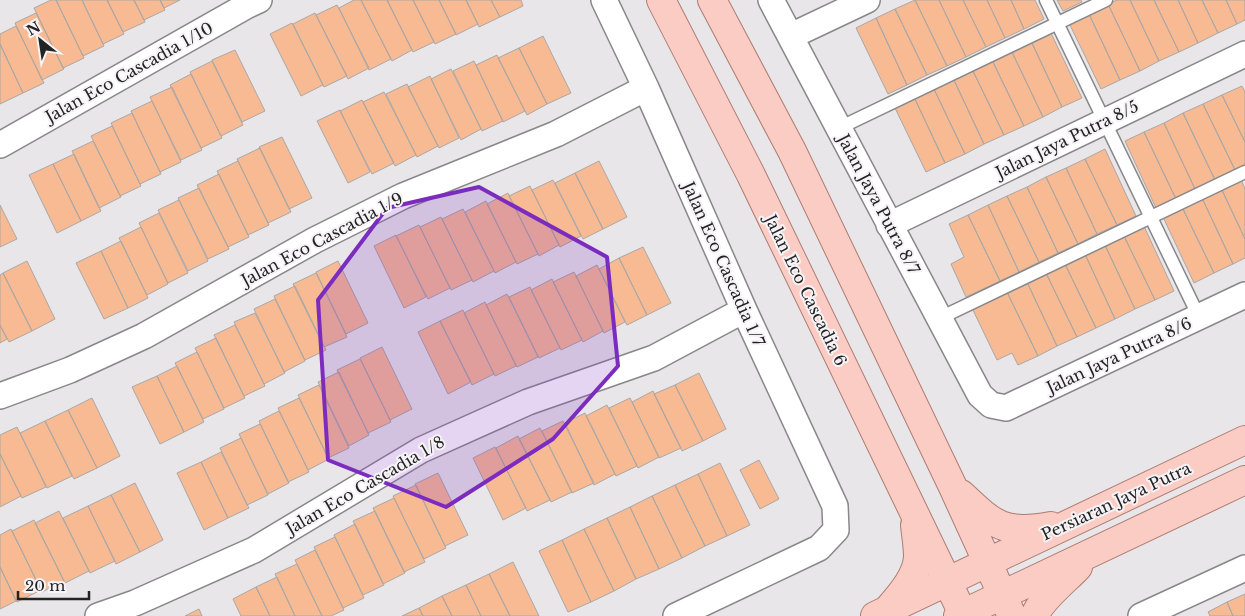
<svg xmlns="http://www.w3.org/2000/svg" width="1245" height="616" font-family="'Libre Baskerville',serif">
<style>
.building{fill:#f8ba93;stroke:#aaa7a5}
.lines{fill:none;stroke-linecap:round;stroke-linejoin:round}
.service-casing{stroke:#89878a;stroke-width:15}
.minor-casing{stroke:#89878a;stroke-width:28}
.primary-casing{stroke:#ae7b71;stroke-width:30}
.service{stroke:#fff;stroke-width:12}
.minor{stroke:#fff;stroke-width:25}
.primary{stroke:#fbccc3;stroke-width:28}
.marked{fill:#7b2cbf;fill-opacity:0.2;stroke:#7b2cbf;stroke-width:4;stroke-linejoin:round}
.labels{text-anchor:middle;stroke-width:4;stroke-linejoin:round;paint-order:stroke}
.street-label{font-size:16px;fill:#242324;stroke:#f5f3f6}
</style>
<rect width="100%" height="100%" fill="#e8e6e8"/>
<path class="building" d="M51 0H56L84 58 63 68 34 8Z
M56 0H82L104 46 83 56Z
M82 0H107L124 34 103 44Z
M107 0H134L145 22 123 32Z
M134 0H160L165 10 144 20Z
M160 0H180L164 8Z
M354 0H361L391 59 369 70 339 8Z
M361 0H387L412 50 392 61Z
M387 0H413L434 42 413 52Z
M413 0H439L456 34 435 44Z
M439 0H466L478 24 456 35Z
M466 0H491L500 17 479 27Z
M491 0H521L523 6 500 17Z
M915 0H939L966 57 947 66Z
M915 0 947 66 927 75 895 9Z
M939 0H963L986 47 966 57Z
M963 0H987L1005 38 986 47Z
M987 0H1011L1024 29 1005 38Z
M1011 0H1035L1044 19 1024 29Z
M1057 0H1081L1082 2 1063 11Z
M1117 0H1130L1159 61 1140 71 1108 4Z
M1130 0H1154L1179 52 1159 61Z
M1154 0H1178L1198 43 1179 52Z
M1178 0H1202L1218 33 1198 43Z
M1202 0H1226L1237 24 1218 33Z
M1226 0H1245V20L1237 24Z
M1108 4 1140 71 1120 80 1089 14Z
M337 5 369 68 348 79 316 15Z
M895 9 927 75 907 85 876 18Z
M36 13 64 69 42 80 15 23Z
M315 13 347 76 324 87 293 24Z
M1089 14 1120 80 1101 89 1069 23Z
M876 18 907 85 888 94 856 28Z
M292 23 323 85 301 96 270 34Z
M16 26 44 83 23 93 0 44V34Z
M1050 31 1082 98 1062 107 1031 41Z
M543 36 571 93 547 104 519 48Z
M1031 41 1062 107 1043 117 1011 50Z
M0 44 23 93 0 104Z
M519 48 547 104 527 115 498 58Z
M235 50 265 111 242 122 212 60Z
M1011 50 1043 117 1024 126 992 60Z
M497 55 525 111 503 122 476 65Z
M992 60 1024 126 1004 135 972 69Z
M212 61 243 125 221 136 190 72Z
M474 61 503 121 482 131 453 71Z
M451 69 481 129 461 140 431 79Z
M972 69 1004 135 984 144 953 78Z
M191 74 222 138 201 148 170 85Z
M430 76 459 138 439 148 408 87Z
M953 78 984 144 965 154 933 87Z
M407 84 438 146 417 157 386 94Z
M1242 86 1245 92V142L1222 95Z
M172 87 202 150 181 160 150 97Z
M933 87 965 154 945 163 914 97Z
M384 92 416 155 395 166 363 102Z
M1222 95 1245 142V165L1235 170 1203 104Z
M914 97 945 163 926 172 894 106Z
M362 100 394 163 372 174 340 111Z
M152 101 181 162 160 172 131 111Z
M1203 104 1235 170 1215 180 1183 113Z
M340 110 370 172 348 183 317 121Z
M132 113 161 174 140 184 111 123Z
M1183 113 1215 180 1195 189 1164 123Z
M1164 123 1195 189 1176 199 1144 132Z
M112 126 141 186 120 196 91 136Z
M1144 132 1176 199 1156 208 1125 141Z
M282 137 312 198 289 209 259 147Z
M93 141 121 197 99 208 72 151Z
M260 148 291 212 268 223 237 159Z
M1105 149 1136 216 1117 225 1085 159Z
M74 154 101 211 81 221 53 164Z
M1085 159 1117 225 1097 234 1066 168Z
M238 161 269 225 248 235 217 171Z
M599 161 627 217 603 229 575 173Z
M53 164 81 221 57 233 29 175Z
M1066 168 1097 234 1078 244 1046 177Z
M575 173 603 229 583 239 555 183Z
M219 174 249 237 228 247 197 185Z
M1046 177 1078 244 1058 253 1027 187Z
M1241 179 1245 189V239L1221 188Z
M553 180 581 236 560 247 532 190Z
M530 186 559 245 539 256 509 196Z
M1027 187 1058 253 1039 262 1007 196Z
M199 188 229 249 208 259 178 198Z
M1221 188 1245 239V258L1233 264 1202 198Z
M508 193 538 254 517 264 487 204Z
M1007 196 1039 262 1019 272 988 205Z
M1202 198 1233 264 1214 273 1182 207Z
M179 200 208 261 188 271 158 210Z
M486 201 516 262 495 273 465 212Z
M0 205 17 239 0 247Z
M988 205 1019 272 1000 281 968 215Z
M1182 207 1214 273 1194 283 1163 217Z
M463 209 494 271 473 282 442 219Z
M159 213 188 273 168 283 139 223Z
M968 215 1000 281 966 297 951 264 964 257 949 224Z
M441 217 472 280 451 290 420 227Z
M1143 224 1174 291 1155 300 1123 234Z
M419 225 450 288 428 299 396 236Z
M141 227 168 284 147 295 119 238Z
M1123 234 1155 300 1135 309 1104 243Z
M396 235 426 297 404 308 374 246Z
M121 241 148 298 128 308 101 251Z
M1104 243 1135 309 1115 319 1084 252Z
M643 247 671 303 647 315 619 258Z
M101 251 128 308 104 319 76 263Z
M1084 252 1115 319 1096 328 1064 262Z
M619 258 647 315 627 325 599 269Z
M27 261 55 319 32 331 3 273Z
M338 261 368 323 346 334 316 272Z
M1064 262 1096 328 1077 337 1045 271Z
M597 265 625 322 604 333 576 276Z
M1045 271 1077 337 1057 346 1026 280Z
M574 272 603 331 583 342 553 282Z
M3 273 32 331 9 342 0 325V275Z
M316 273 347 337 324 347 293 284Z
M552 279 582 340 561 350 531 290Z
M1026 280 1057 346 1038 356 1006 290Z
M295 286 326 350 305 360 274 296Z
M530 287 560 348 539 358 509 297Z
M1006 290 1038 356 1018 365 1012 353 997 360 971 306Z
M507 294 538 357 517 367 486 305Z
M275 299 305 361 284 372 254 309Z
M485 302 516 366 495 376 464 313Z
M463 310 494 374 472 385 440 321Z
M255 313 285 373 264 384 234 322Z
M440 321 471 382 448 394 418 332Z
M0 325 7 339 0 343Z
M235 325 265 386 244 396 214 335Z
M216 338 245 398 224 408 195 348Z
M382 347 412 409 390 420 360 358Z
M197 352 224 409 203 419 175 363Z
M360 359 391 422 368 433 337 370Z
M177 366 204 422 184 432 157 376Z
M339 372 369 435 349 446 318 382Z
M699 373 726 429 703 441 675 385Z
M157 376 184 432 160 444 132 387Z
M319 385 349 448 328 458 298 395Z
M675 385 703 441 682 451 654 394Z
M653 391 681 448 659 458 632 402Z
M92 398 120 456 97 468 68 410Z
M299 398 329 459 308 470 278 408Z
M630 398 659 457 638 468 609 408Z
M607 405 637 466 616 476 586 416Z
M68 410 97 468 74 479 45 421Z
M279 411 309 472 288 482 259 421Z
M585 413 615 474 594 485 565 423Z
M45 421 72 476 47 488 20 433Z
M563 421 594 483 572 493 542 431Z
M260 424 289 483 268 494 239 434Z
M17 427 46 487 22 498 0 454V435Z
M540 428 572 492 551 502 519 439Z
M518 436 550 500 527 511 496 448Z
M241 438 268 495 247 505 220 448Z
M495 447 526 508 503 520 473 458Z
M221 452 249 508 228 518 201 462Z
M0 454 21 496 0 507Z
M759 460 779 499 760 509 740 470Z
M201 462 228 518 204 530 177 473Z
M720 463 750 525 727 536 698 474Z
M438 473 468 535 445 546 415 484Z
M698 474 727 536 705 546 675 485Z
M135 483 163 540 140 552 111 495Z
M416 485 446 548 424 559 393 496Z
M675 485 705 546 682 558 652 496Z
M111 495 140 552 116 564 88 506Z
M652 496 682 558 659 569 630 507Z
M394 498 425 562 404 572 373 508Z
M88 506 115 561 90 573 63 518Z
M630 507 659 569 636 579 607 518Z
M59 511 89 571 65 583 35 523Z
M375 511 405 573 383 584 353 521Z
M607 518 636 579 614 591 584 529Z
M34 520 64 581 42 592 12 531Z
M355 524 384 585 363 595 334 535Z
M11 529 41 590 17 602 0 567V535Z
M584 529 614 591 591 602 562 540Z
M335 537 364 598 343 608 314 547Z
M562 540 591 602 568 612 539 551Z
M315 550 344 610 331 616H322L295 560Z
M513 562 539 616H510L489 574Z
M297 564 322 616H295L275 574Z
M0 567 16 601 0 609Z
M489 574 510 616H481L466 585Z
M277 577 295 616H270L256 587Z
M466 585 481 616H452L442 596Z
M256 587 270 616H241L233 599Z
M1245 594V616H1233L1227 602Z
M442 596 452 616H423L419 608Z
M1227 602 1233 616H1210L1208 612Z
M419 608 423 616H402Z
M199 609 202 616H185Z"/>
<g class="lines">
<g class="service-casing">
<path id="service" d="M1046 0 1199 317
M839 128 1106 0
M940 318 1245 172"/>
</g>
<g class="minor-casing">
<path id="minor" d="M604 0 646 88 744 310 835 506 836 530 819 548 676 616
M771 0 980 395 991 405 1006 408 1245 295
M791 36 867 0
M0 145 246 6 259 0
M889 225 1245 54
M0 396 70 370 144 336 315 240 403 196 556 134 646 88
M98 616 135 603 254 550 421 450 528 402 654 358 744 310
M1141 616 1245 568"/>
</g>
<g class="primary-casing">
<path id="primary" d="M661 0 751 175 964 616
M712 0 792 151 953 487 1012 616
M961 494C994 525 1004 535 1051 526
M889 608C901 594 917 576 918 557 918 546 916 535 915 525
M875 616 1245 440
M958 616 1245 480
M1035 616C1039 601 1067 579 1078 567"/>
</g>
<use href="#service" class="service"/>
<use href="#minor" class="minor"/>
<use href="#primary" class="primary"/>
</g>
<path class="marked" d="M479 187 607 257 618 366 553 439 446 507 328 460 318 300 387 208Z"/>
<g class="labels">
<g class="street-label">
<text transform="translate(129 72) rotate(-29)" y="6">Jalan Eco Cascadia 1/10</text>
<text transform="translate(1067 139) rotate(-26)" y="6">Jalan Jaya Putra 8/5</text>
<text transform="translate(879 204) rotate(62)" y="6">Jalan Jaya Putra 8/7</text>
<text transform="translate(322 239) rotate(-28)" y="6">Jalan Eco Cascadia 1/9</text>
<text transform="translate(724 264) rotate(66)" y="6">Jalan Eco Cascadia 1/7</text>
<text transform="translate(806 290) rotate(64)" y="6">Jalan Eco Cascadia 6</text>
<text transform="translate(1119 355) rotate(-25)" y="6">Jalan Jaya Putra 8/6</text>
<text transform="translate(365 485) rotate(-30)" y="6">Jalan Eco Cascadia 1/8</text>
<text transform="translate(1116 501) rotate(-25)" y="6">Persiaran Jaya Putra</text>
</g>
</g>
<g transform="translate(40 40) rotate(330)" stroke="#f5f3f6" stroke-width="4" paint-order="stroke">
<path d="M0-4L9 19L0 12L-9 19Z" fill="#242324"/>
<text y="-8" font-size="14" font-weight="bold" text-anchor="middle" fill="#242324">N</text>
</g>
<path d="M18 591v8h71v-8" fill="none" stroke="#242324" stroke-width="2.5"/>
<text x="25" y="591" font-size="15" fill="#242324" stroke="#f5f3f6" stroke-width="4" paint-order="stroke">20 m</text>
</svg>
